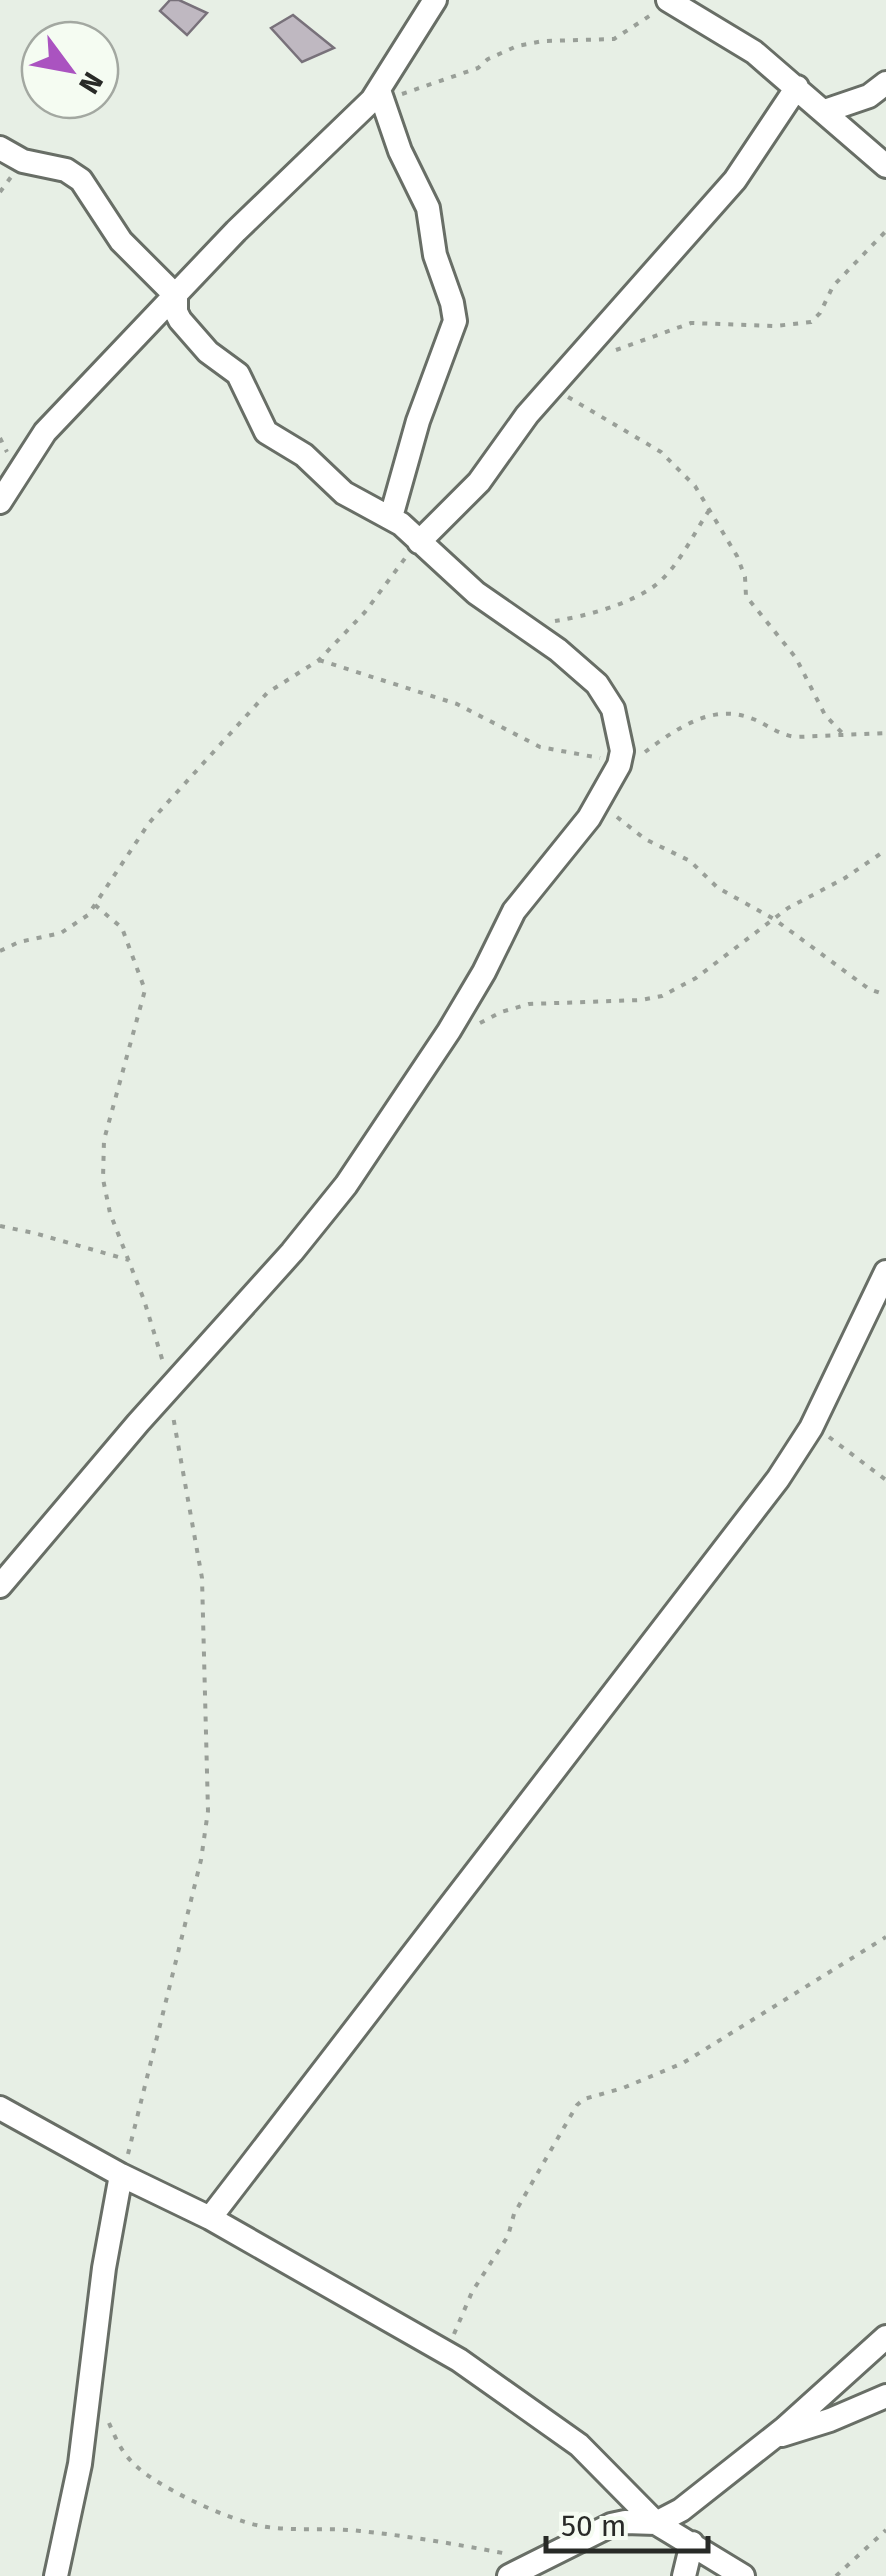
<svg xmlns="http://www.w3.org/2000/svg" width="886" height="2576" font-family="'Fira Sans',sans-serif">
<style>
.building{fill:#bfb8c1;stroke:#78717a;stroke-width:2.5}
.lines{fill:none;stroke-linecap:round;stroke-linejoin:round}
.street-casing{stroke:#686e66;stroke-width:28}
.path{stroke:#999f98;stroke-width:4;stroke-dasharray:5 8;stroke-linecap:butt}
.street{stroke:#fff;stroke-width:22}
</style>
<rect width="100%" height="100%" fill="#e7efe5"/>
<path class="building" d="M170 0H179L207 13 187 35 160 11Z
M293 15 334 48 302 62 271 28Z"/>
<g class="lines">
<g class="street-casing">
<path id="street" d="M668 0 754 52 886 166
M379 90 400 151 428 208 435 255 452 303 455 321 418 421 391 517
M825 111 869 96 886 83
M0 148 23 161 66 170 81 180 121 241 176 296V312L180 320 208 352 238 374 266 432 304 455 344 493 401 524 476 593 558 650 597 684 613 709 622 751 619 765 589 818 514 911 484 972 449 1031 346 1185 292 1252 138 1423 0 1586
M0 502 45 432 236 231 372 100 435 0
M419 542 479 482 527 415 735 180 797 87
M0 2108 121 2175 210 2218 459 2360 579 2445 656 2523 743 2576
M210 2218 778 1479 811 1428 886 1272
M782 2435 830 2420 886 2396
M56 2576 80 2464 104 2268 121 2175
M509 2576 611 2525 625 2522 656 2523 681 2510 785 2428 886 2337
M684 2576 692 2543"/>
</g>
<path class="path" d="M402 94 478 68 488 59 517 46 543 41 614 39 654 13
M0 192 11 177
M616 350 691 323 775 326 811 322 820 313 833 286 886 231
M568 397 661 452 695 486 737 556 745 577 746 596 796 658 825 715 844 735
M0 438 7 452
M555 621C586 616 627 605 653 587 678 569 693 534 710 509
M319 660 457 704 540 747 600 758
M645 752C676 729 713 702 753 719 768 725 779 735 796 737L886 733
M617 817 645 839 690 861 718 888 774 919 869 989 886 995
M95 905 122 928 145 990 104 1140 103 1179 110 1213 144 1300 163 1362
M0 951 19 942 61 933 88 915 149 823 267 693 319 660 365 612 406 557
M480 1023 501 1012 529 1004 641 1000 662 996 696 978 788 908 845 878 886 850
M0 1226 34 1233 129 1260
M829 1437 886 1480
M128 2154 201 1860 208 1811 202 1578 173 1416
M454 2334 472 2292 508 2236 514 2214 577 2105 584 2099 623 2088 683 2063 886 1937
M109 2423C115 2437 121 2451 132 2462 154 2486 228 2520 261 2526 294 2532 327 2527 360 2531 408 2536 455 2544 503 2553
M836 2576 886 2530"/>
<use href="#street" class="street"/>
</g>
<g transform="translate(70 70) rotate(122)"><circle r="48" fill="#f5fcf2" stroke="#a3a8a1" stroke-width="2.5"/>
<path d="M0-8L18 38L0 25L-18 38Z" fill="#aa53c0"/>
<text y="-15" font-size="28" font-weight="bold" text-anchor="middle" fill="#282a27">N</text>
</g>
<path d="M546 2536v15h162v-15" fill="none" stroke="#282a27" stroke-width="5"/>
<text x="561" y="2536" font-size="30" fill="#282a27" stroke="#f5fcf2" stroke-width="8" paint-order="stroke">50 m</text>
</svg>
